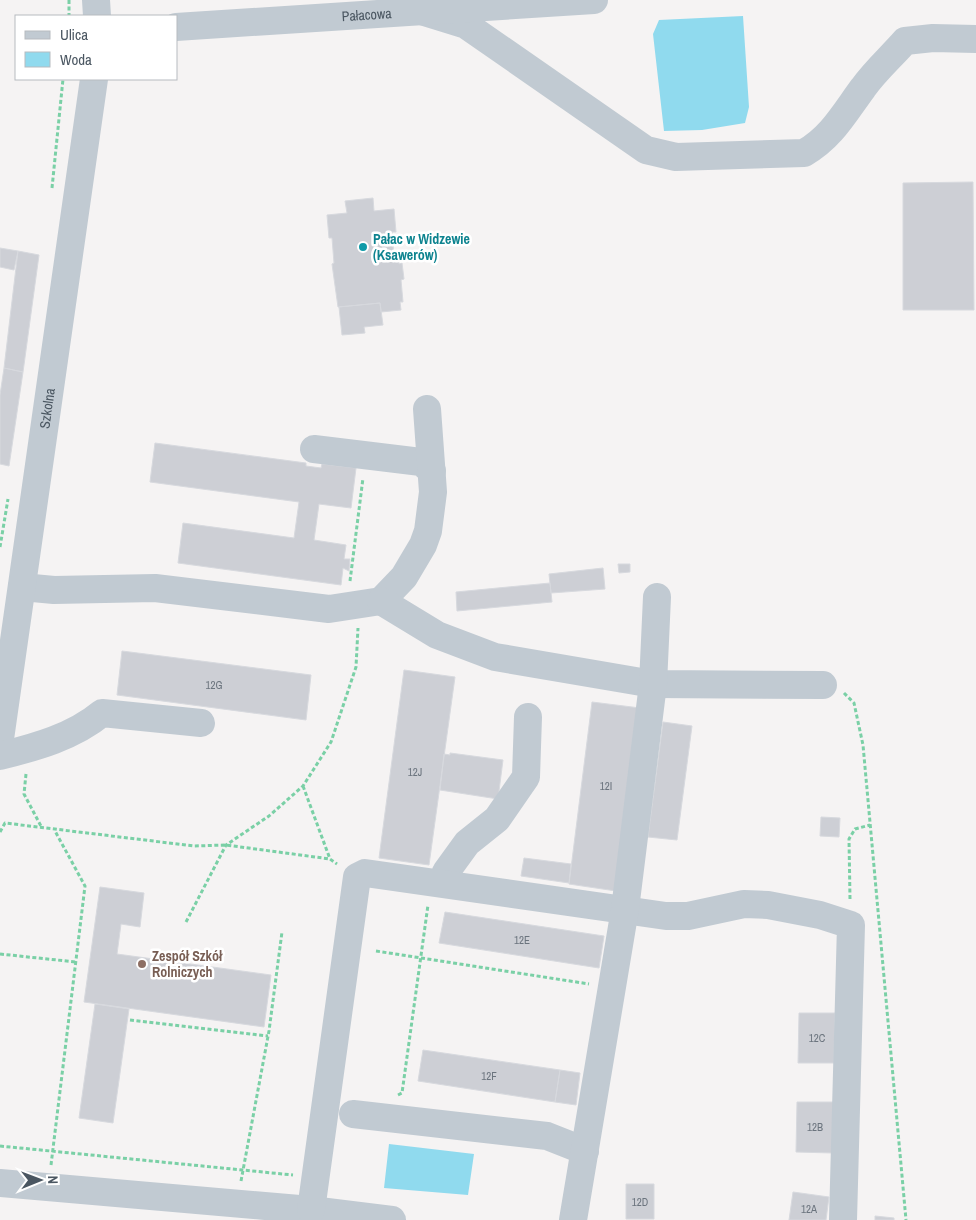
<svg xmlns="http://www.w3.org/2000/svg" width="976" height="1220" font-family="'Archivo Narrow',sans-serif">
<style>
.water{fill:#90daee}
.building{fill:#cdcfd5;stroke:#d7d9de}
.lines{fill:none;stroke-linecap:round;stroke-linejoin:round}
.path{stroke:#7ad0a6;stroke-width:3;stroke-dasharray:4 2.5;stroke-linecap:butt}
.minor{stroke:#c1cad2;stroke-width:28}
.culture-dot{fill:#0f9aa8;stroke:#fff;stroke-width:2}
.education-dot{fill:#8d6e63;stroke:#fff;stroke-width:2}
.labels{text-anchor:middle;stroke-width:5;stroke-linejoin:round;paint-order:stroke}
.number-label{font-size:11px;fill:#6b747e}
.street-label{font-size:14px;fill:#4a5661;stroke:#fff}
.culture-label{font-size:14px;font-weight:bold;fill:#0d838f;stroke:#fff;text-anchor:start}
.education-label{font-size:14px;font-weight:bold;fill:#785e54;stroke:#fff;text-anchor:start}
</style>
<rect width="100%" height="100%" fill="#f5f3f3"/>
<path class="water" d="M743 16 749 107 745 123 702 130 664 131 653 34 659 20Z
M389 1144 474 1154 468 1195 384 1188Z"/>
<path class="building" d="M973 182 974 310H903V183Z
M373 198 374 211 394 209 396 232H392L394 257H399V264L402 263 404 279 401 280 403 302H400L401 310 381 312 380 303 338 307 332 264 334 263 332 238H329L327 215 347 213 345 201Z
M0 248 18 251 14 270 0 267Z
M18 251 39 255 23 372 4 368Z
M380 303 383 325 364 327 365 333 342 335 339 307Z
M4 368 23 372 9 466 0 464V395Z
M155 443 306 463V466L321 468 322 464 356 468 351 508 319 504 314 540 346 545 344 559H350L349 571 343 568 341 585 178 563 183 523 294 538 299 502 150 482Z
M618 564H630V572L619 573Z
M603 568 605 589 551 593 549 574Z
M550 583 552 602 457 611 456 592Z
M122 651 311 675 306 720 117 695Z
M404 670 455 677 429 865 379 858Z
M592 702 640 708 616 891 569 884Z
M663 722 692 726 677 840 648 837Z
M450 753 503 760 498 799 440 790 444 754 450 755Z
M821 817 840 818 839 837 820 836Z
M524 858 571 864 569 883 521 876Z
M100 887 144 893 140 927 121 924 117 954 271 975 264 1027 84 1002Z
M445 912 604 936 599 968 439 943Z
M95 1004 129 1009 113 1123 79 1118Z
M799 1013H835L834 1063H798Z
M423 1050 560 1070 555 1102 418 1081Z
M560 1070 580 1073 576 1105 555 1102Z
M797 1102H834L833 1153 796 1152Z
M626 1184H654V1219H626Z
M793 1192 829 1197 826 1220H789Z
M875 1216 894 1218V1220H875Z"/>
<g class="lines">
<path class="path" d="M69 0V16
M52 188 63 79
M0 547 8 499
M350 581 363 478
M844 693 854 703 863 745 906 1220
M26 774 24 794 42 828
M303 786 330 859 337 864
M0 832 5 823 194 846 226 845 330 859
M850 899 849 839 855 829 870 825
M186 922 226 845 269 816 303 786 331 742 356 667 358 628
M376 951 589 984
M0 954 76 962
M130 1020 268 1036
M398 1095 402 1093 428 905
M0 1146 293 1175
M51 1165 85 886 55 831
M241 1181 269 1031 282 932"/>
<g class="minor">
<path d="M96 0 97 16"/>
<path d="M424 12 466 25 646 150 676 157 804 153C832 137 845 112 863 88 875 71 891 57 905 41L933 38 976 39"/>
<path id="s1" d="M176 27 594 0"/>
<path d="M314 449 421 462 432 471"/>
<path d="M22 587 54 590 155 588 329 609 381 601 404 577 423 545 428 531 433 492 427 409"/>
<path d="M381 601 437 635 495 657 653 684 823 685"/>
<path id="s2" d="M0 739 94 79"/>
<path d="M0 756C36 747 73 737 102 713L201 723"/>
<path d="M446 872 467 843 497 819 526 777 528 717"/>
<path d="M353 1114 547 1136 585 1151"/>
<path d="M0 1183 311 1210 392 1220"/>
<path d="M311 1210 357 877 365 873 666 916H688L744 904 768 905 820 915 851 925 843 1220"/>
<path d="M573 1220 625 909 653 684 657 597"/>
</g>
</g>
<circle class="culture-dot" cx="363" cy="247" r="5"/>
<circle class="education-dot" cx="142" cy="964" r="5"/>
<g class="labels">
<g class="number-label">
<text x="214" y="689">12G</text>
<text x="415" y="776">12J</text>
<text x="606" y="790">12I</text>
<text x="522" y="944">12E</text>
<text x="817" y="1042">12C</text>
<text x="489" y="1080">12F</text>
<text x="815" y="1131">12B</text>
<text x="640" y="1206">12D</text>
<text x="809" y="1213">12A</text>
</g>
<g class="street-label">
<text dy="5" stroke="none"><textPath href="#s1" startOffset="191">Pałacowa</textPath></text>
<text dy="5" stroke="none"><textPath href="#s2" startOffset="334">Szkolna</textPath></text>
</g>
<g class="culture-label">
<text x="373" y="244">Pałac w Widzewie<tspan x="373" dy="16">(Ksawerów)</tspan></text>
</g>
<g class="education-label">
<text x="152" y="961">Zespół Szkół<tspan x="152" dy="16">Rolniczych</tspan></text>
</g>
</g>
<rect x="15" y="15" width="162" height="65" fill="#ffffff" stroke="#b7bbc0"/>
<rect x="25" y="31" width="25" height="8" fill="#c1cad2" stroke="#b7bbc0"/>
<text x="60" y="40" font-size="15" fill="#4a5661">Ulica</text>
<rect x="25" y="52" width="25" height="15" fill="#90daee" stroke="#b7bbc0"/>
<text x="60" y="65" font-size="15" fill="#4a5661">Woda</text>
<g transform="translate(40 1180) rotate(89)" stroke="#ffffff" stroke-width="4" paint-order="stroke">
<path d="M0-4L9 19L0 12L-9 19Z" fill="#4a5661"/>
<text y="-8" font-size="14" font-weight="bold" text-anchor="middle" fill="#4a5661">N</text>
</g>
</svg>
